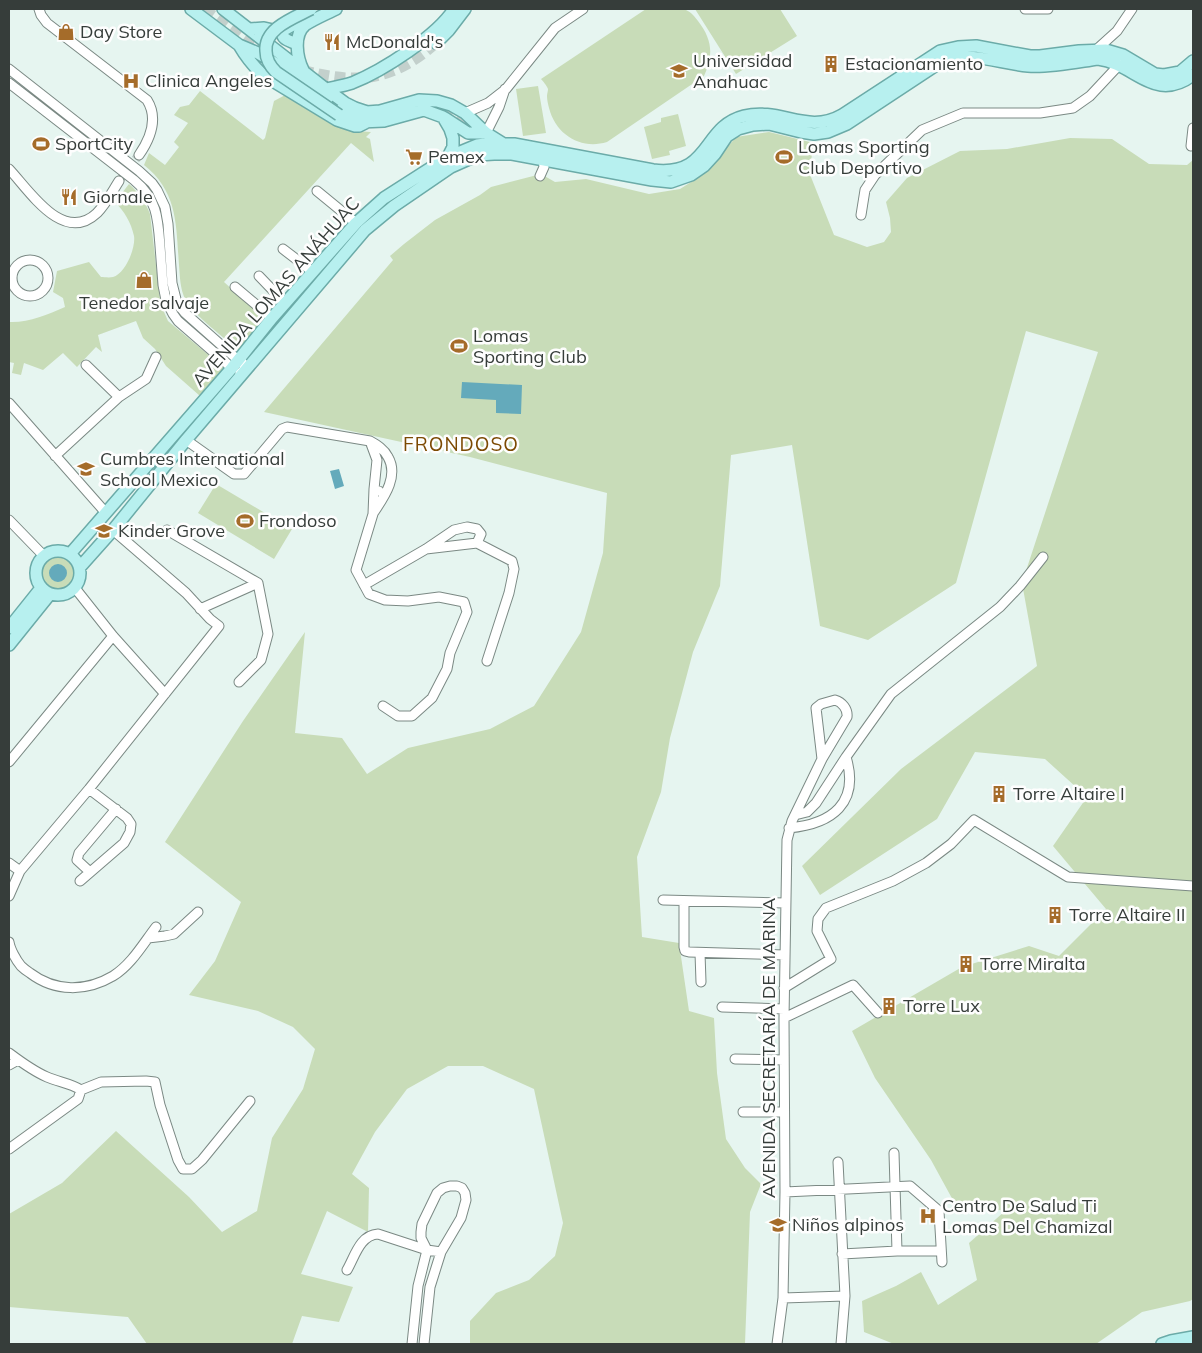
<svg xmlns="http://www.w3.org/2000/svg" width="1202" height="1353" font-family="Mulish,sans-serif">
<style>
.green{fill:#c8dcb8}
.water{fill:#64aabb}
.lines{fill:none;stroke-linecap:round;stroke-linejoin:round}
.minor-tunnel{stroke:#c3d0cc;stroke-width:9;stroke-dasharray:9 4.5;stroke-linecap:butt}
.major-tunnel{stroke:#c3d0cc;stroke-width:11;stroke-dasharray:11 5.5;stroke-linecap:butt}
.minor-casing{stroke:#7b8984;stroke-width:11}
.major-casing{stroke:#6baba8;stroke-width:14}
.minor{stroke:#fff;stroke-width:9}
.major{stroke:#b7f0ef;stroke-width:11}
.major-bridge-casing{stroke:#6baba8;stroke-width:14;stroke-linecap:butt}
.major-bridge{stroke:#b7f0ef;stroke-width:11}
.labels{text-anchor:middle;stroke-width:5;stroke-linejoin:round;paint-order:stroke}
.poi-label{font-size:18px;fill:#363d3a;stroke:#fefefe;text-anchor:start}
.street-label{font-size:18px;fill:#363d3a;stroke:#fefefe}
.neighbourhood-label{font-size:19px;letter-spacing:1px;fill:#7c4a03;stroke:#fefefe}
</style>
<rect width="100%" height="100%" fill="#e6f5f0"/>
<path class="green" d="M646 9C655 9 680 7 686 10 691 12 695 17 698 21 712 39 714 55 704 76L607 142C581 150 556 135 549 108 548 104 547 100 547 96 547 94 548 91 548 89 547 86 543 81 541 79Z
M695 9H780L797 36 736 74Z
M538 86 546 133 523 136 516 89Z
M200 91 263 140 265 138 274 101 289 93 356 131 371 132 366 137 370 139 374 162 351 143 224 282 266 320 240 351C227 340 191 313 185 299 180 288 180 277 179 265 176 225 178 192 144 165L149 153 165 165 179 147 174 142 188 123 174 115 180 107 189 105Z
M678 114 686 146 669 151 670 155 652 159 644 127 661 122V118Z
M769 132 814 143 809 172 834 235 867 247 884 242 891 232 890 218 886 202 907 178 960 151 1007 149 1070 138 1112 139 1149 164 1187 165 1193 160V1299L1190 1301 1142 1312 1096 1344H894L864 1332 862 1301 896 1286 921 1272 938 1305 977 1280 969 1243 1005 1211 954 1202 931 1160 875 1078 852 1031 962 967 1029 946 1059 956 1106 909 1053 846 1087 797 1045 759 975 752 937 819 820 895 802 866 901 769 1037 666 1022 583 1098 352 1026 331 956 583 868 640 820 626 792 445 731 455 720 586 693 652 670 738 661 792 637 857 642 937 679 943 689 1011 714 1018 717 1073 726 1139 745 1168 761 1184 750 1212 745 1344H470V1321L496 1293 529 1280 555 1256 563 1223 534 1089 483 1066H448L407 1089 375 1132 352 1174 369 1188 368 1232 327 1211 301 1274 353 1287 339 1322 302 1316 292 1344H147L128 1317 9 1307V1214L62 1183 116 1131 189 1197 222 1232 257 1211 272 1138 303 1089 315 1049 293 1027 258 1011 189 995 215 961 241 902 165 842 243 721 305 632 295 733 342 738 367 774 408 748 490 729 534 706 581 632 603 553 607 493 470 457 264 412 393 260 390 256 404 244 435 220 480 195 491 187 541 174 555 182 586 179 649 194 680 189 704 174 736 137Z
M129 184C139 193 145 201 150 214L160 299 164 312 168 321 224 368 200 396 166 366 155 349 143 338 136 321 98 335 102 352 96 347 77 367 63 353 43 370 24 363 21 375 12 373 14 363 9 362V322C28 323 47 315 65 307L63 298 53 292 57 271 89 262 101 277C104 277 109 278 113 277 125 274 136 248 134 236 131 222 124 211 115 202Z
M216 484 292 529 274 559 198 513Z
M41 573a17 17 0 1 1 34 0a17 17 0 1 1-34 0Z"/>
<path class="water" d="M462 382 522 385 521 414 496 413V400L461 398Z
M339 469 344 486 335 489 330 471Z
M49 573a9 9 0 1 1 18 0a9 9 0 1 1-18 0Z"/>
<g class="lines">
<path class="minor-tunnel" d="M119 181 139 155"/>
<path class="major-tunnel" d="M204 9 261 51
M302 70C357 85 393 81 436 43
M426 109C451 105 463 123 480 137"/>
<g class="minor-casing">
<path id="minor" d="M39 9 41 15 47 23 147 100C159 119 150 139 139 155
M1025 9H1048
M1096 52V50L1117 31 1132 9
M9 69 139 171 152 183 157 190 165 207 168 224 172 283 177 303 185 313 238 360 242 362 245 366 243 371 240 373
M9 83 134 180C157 199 158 218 160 246 161 259 162 272 163 285L166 300 173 314 178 321 232 368
M465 113 488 103 506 89 555 28 583 9
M486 133 499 107 505 89
M1191 146 1193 128
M9 169C29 190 63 245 97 213 106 204 112 192 119 181
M540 176 544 167 543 159
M317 191 356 223
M861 215 865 190 875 175 922 130 963 113H1040L1073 108 1090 96 1119 65 1121 60
M283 249 313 272
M12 278a18 18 0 1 1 36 0a18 18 0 1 1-36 0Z
M259 276 285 303
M235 287 272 318
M86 365 119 397
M9 403 106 513
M186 440 234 474H244L282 429 287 427 370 441C377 445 384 449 388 457 399 476 384 497 374 512
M370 441 377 460 374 489 379 491
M55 456 119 397 146 379 156 357
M374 489 373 514 356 570 369 594 385 600 408 601 439 597 464 602 467 612 450 653 447 669 432 698 412 716H398L383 706
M9 520 43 555
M167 530 258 583 268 634 261 660 239 682
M426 549 477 543 512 561 514 569 509 593 487 661
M364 585 426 549 454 530 467 527 477 529 481 534 477 543
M75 588 113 636 165 694
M200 609 258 583
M9 762 113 636
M795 815 807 812 816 803 846 757 891 694 1000 607 1020 586 1043 557
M789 828C832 824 860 803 846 757
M9 863 20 871
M90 872 77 860 79 853 116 809
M80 881 124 843 130 832 131 824 127 818 89 789
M9 896 20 871 89 789 219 626 210 619 186 593 113 530
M663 900 785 903
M684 901V947L685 951 689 952 784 955
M148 938 165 936 174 934 198 912
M9 942C10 949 16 960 21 966 23 968 27 971 30 973 55 992 86 992 113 976 131 965 143 944 156 927
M700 953 701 982
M784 988 831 959 817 931 818 919 826 908 893 881 926 863 951 844 974 820 1068 877 1193 886
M722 1007 784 1009
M784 1018 853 985 878 1013
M9 1053C21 1062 33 1071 47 1077 58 1082 70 1083 81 1090
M735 1059 784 1060
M9 1065 18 1060
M81 1090 101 1082 146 1081 155 1082 160 1105 178 1160 183 1169H192L202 1160 250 1101
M743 1112H784
M9 1149 78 1099 81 1090
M894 1153 897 1251
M838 1162 845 1296 841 1344
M785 1192 910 1186 939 1211 942 1262
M842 1254 897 1251H941
M347 1270C355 1256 360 1235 378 1234L427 1250 441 1252
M783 1298 845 1296
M412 1344 418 1286 427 1250 421 1238V1232L422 1224 437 1193 443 1188 450 1186H457L462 1188 465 1193 466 1200 461 1218 441 1252 430 1287 424 1344
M777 1344 783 1298 785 1192 784 1018 787 840 792 821 822 759 847 717C848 709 842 702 835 700L821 704 816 708 822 759"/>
</g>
<g class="major-casing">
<path id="major" d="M191 9 239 45 258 53 291 73 327 99
M223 9 326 89 345 103 355 108 367 112 380 111 419 100 437 101 451 105 465 113 486 133 502 143
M250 29 264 28 282 32
M436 43 449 30 465 9
M297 44C290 41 279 39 284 30L309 16
M239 45C246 57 253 66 263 75L337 120 355 126H359L367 122
M303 70C297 58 293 35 305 25 314 19 326 14 336 9
M326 89C335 87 343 86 352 83 382 71 437 36 454 9
M342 109 350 114 367 122
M424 110 443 117 450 129 453 138V147L448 157
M445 118 468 133H486
M360 122 384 121 424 110
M36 573a22 22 0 1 1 44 0a22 22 0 1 1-44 0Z
M70 554 232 368 272 318 356 223 384 198 448 157 477 145 485 144H514L653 170C712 177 701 127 744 116 781 107 807 135 842 115L940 51 958 47 976 46 1030 56H1040L1079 51 1106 50 1123 55 1155 74 1164 75 1180 72 1193 61
M80 567 113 530 186 440 365 230 394 206 451 167 478 155 494 154H512L652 180 671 182 691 175 704 166 715 154 727 136 738 129 753 125 769 124 801 132 814 134 828 132 847 124 944 60C974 52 998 63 1028 66 1048 68 1077 62 1098 59 1136 64 1154 104 1193 75
M9 628 41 588
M9 645 50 594
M1162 1344 1171 1341 1193 1337"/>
</g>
<use href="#minor" class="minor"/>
<use href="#major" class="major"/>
<g class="major-bridge-casing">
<path id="major-bridge" d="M311 9C294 18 264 28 266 51 266 60 270 66 276 72L339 115"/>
</g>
<use href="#major-bridge" class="major-bridge"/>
</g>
<defs>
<g id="shop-bare" transform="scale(1.35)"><path d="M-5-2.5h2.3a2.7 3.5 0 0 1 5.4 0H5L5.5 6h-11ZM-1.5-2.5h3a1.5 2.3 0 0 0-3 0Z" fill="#a56c2a" stroke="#fefefe" stroke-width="2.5" paint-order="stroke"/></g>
<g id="restaurant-bare" transform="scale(1.35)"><path d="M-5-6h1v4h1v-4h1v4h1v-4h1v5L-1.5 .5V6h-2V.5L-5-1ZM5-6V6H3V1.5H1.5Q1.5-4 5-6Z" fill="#a56c2a" stroke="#fefefe" stroke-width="2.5" paint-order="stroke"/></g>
<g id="building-bare" transform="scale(1.35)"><path d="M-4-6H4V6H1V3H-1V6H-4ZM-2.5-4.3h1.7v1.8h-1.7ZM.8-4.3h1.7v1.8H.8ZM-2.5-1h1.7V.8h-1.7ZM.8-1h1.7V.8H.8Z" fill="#a56c2a" stroke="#fefefe" stroke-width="2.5" paint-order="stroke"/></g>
<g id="university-bare" transform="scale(1.35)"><path d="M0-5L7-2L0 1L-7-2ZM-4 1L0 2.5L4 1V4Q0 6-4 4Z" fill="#a56c2a" stroke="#fefefe" stroke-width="2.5" paint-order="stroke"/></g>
<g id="hospital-bare" transform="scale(1.35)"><path d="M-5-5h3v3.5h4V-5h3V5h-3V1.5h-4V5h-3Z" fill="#a56c2a" stroke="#fefefe" stroke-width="2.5" paint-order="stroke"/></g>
<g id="stadium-bare" transform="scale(1.35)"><path d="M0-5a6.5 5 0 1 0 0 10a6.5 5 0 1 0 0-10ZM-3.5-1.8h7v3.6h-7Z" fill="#a56c2a" stroke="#fefefe" stroke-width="2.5" paint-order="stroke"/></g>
<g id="supermarket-bare" transform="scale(1.35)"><path d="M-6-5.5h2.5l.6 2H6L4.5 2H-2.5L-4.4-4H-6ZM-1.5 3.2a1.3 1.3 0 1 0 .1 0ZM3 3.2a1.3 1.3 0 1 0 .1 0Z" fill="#a56c2a" stroke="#fefefe" stroke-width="2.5" paint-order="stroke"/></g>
<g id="school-bare" transform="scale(1.35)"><path d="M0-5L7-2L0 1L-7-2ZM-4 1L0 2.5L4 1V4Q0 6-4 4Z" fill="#a56c2a" stroke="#fefefe" stroke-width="2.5" paint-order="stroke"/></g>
</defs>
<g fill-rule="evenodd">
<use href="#shop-bare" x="66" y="32"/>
<use href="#restaurant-bare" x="332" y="42"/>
<use href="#building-bare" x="831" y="64"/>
<use href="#university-bare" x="679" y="71"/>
<use href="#hospital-bare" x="131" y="81"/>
<use href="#stadium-bare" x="41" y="144"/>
<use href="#supermarket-bare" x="414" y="157"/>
<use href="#stadium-bare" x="784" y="157"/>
<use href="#restaurant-bare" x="69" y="197"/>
<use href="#shop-bare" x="144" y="280"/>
<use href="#stadium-bare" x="459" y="346"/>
<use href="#school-bare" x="86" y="469"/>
<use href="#stadium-bare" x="245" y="521"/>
<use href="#school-bare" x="104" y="531"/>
<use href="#building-bare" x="999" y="794"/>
<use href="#building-bare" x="1055" y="915"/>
<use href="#building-bare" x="966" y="964"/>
<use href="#building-bare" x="889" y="1006"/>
<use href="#hospital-bare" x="928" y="1216"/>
<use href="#school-bare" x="778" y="1225"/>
</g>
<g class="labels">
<g class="poi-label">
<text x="80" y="38">Day Store</text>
<text x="346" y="48">McDonald's</text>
<text x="693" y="67">Universidad<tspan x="693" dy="21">Anahuac</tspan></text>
<text x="845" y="70">Estacionamiento</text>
<text x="145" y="87">Clinica Angeles</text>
<text x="55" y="150">SportCity</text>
<text x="798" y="153">Lomas Sporting<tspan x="798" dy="21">Club Deportivo</tspan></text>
<text x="428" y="163">Pemex</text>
<text x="83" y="203">Giornale</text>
<text x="144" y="309" text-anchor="middle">Tenedor salvaje</text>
<text x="473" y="342">Lomas<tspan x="473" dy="21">Sporting Club</tspan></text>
<text x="100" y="465">Cumbres International<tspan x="100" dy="21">School Mexico</tspan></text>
<text x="259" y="527">Frondoso</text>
<text x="118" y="537">Kinder Grove</text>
<text x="1013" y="800">Torre Altaire I</text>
<text x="1069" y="921">Torre Altaire II</text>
<text x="980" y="970">Torre Miralta</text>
<text x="903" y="1012">Torre Lux</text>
<text x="942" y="1212">Centro De Salud Ti<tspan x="942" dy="21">Lomas Del Chamizal</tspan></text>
<text x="792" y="1231">Niños alpinos</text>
</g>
<g class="street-label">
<text transform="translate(276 292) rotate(-49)" y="6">AVENIDA LOMAS ANÁHUAC</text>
<text transform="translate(769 1048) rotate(-90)" y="6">AVENIDA SECRETARÍA DE MARINA</text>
</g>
<g class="neighbourhood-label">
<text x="461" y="451">FRONDOSO</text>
</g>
</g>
<rect width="1202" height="1353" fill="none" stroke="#363d3a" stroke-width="20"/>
</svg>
